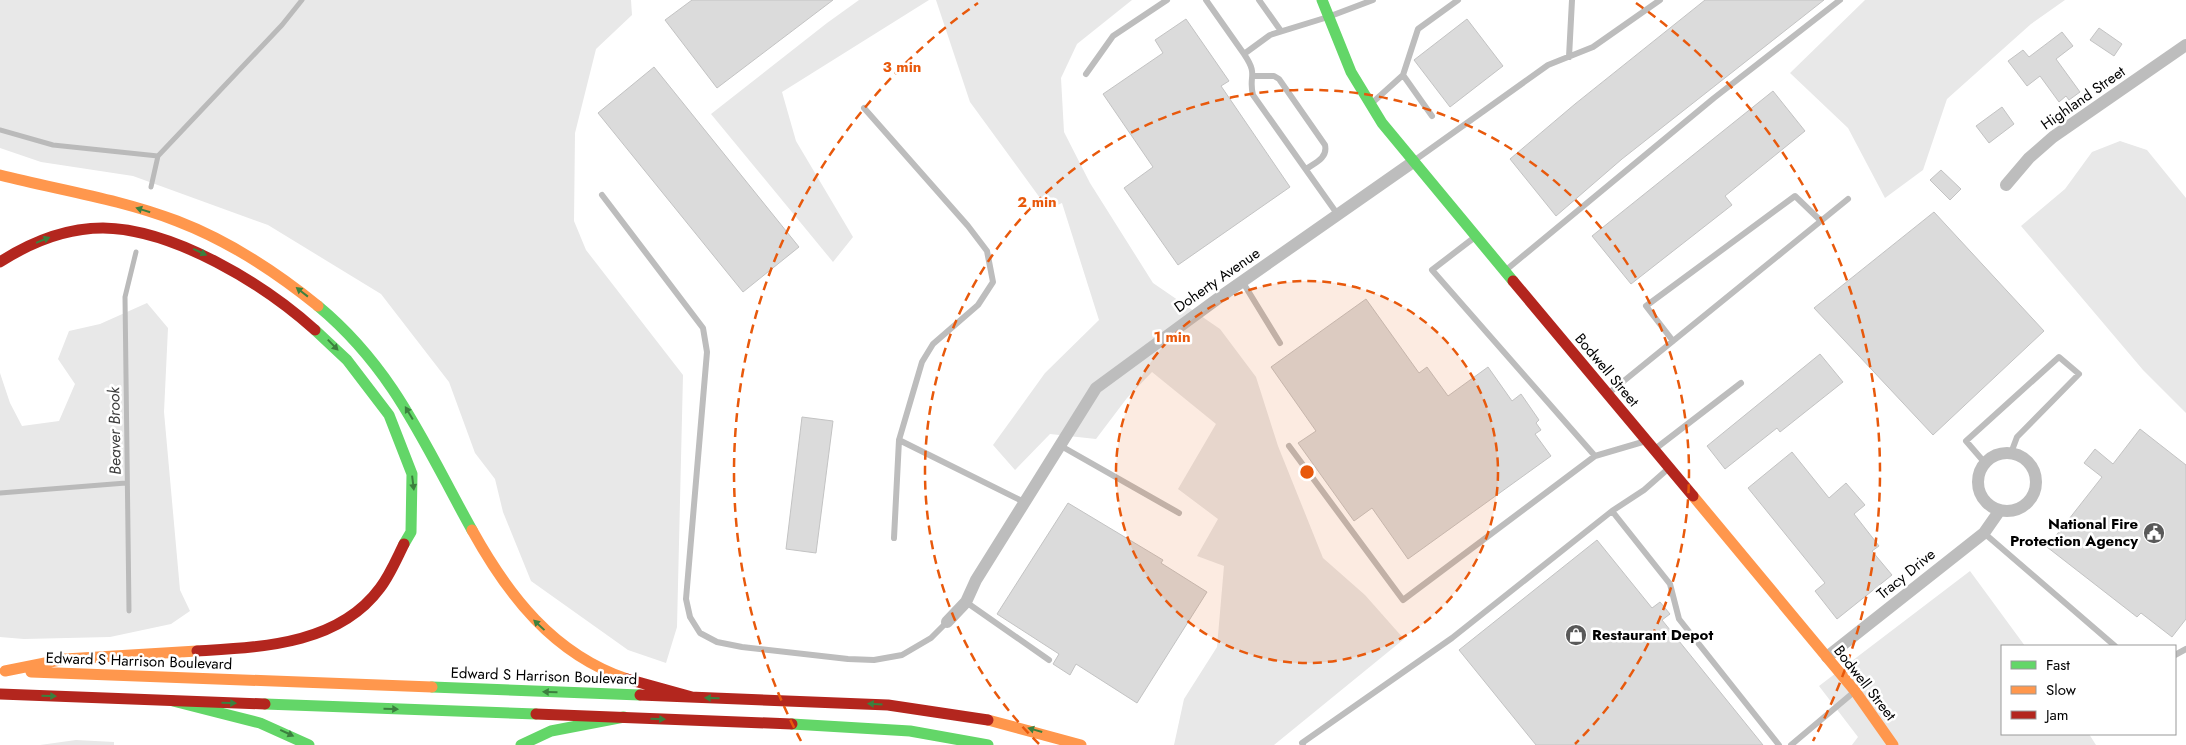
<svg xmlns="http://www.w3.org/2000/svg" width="2186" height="745" font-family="Jost,sans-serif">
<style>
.green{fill:#e8e8e8}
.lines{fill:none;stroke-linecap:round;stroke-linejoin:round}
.stream{stroke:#bababa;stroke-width:5}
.building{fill:#dbdbdb;stroke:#c3c3c3}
.lane{stroke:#bdbdbd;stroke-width:6}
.street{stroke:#bdbdbd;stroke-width:12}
.fast{stroke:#63d668;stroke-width:11}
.slow{stroke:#ff974d;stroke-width:11}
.jam{stroke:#b3261e;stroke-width:11}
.oneway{fill:#3b803e}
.ring{fill:none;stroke:#e8590c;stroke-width:2.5;stroke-dasharray:9 6}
.labels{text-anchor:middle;stroke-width:5;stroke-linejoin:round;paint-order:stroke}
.street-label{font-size:15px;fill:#000;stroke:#fff}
.poi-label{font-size:15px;font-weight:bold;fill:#000;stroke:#fff;text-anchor:end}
.water-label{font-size:16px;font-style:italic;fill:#3d3d3d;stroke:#fff}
.centre{fill:#e8590c;stroke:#fff;stroke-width:2.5}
.ring-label{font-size:15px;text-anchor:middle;font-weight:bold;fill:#e8590c;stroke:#fff;stroke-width:5;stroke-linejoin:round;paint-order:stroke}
</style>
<rect width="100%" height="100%" fill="#fff"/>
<path class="green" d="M0 0H631L632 15 596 49 575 133 574 221 586 250 683 375 677 627 666 663 628 650 531 581 503 512 495 479 475 453 449 382 381 294 268 225 133 176 41 162 0 148Z
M859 0H929L782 92 796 141 853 237 833 262 711 114 827 23Z
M936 0H1132L1077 44 1061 78 1064 132 1090 183 1153 283 1220 329 1256 377 1278 446 1323 558 1365 595 1404 639 1274 745H1174L1184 699 1217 647 1224 566 1197 556 1218 519 1178 489 1216 424 1152 372 1127 398 1096 439 1050 434 1015 470 993 445 1045 373 1099 320 1062 203 1048 209 970 102Z
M1865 0H2065L2031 24 1947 99 1923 170 1885 198 1848 128 1790 73Z
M2120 141 2147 150 2186 198V413L2143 370 2021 226 2065 189 2092 152Z
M147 303 168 328 164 412 180 590 190 611 171 624 110 637 24 639 0 637V373L10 403 22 426 59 421 75 384 58 359 69 331 100 324Z
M1970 571 2025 646H2002V734H2089L2096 745H1852L1858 737 1819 686Z
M76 740 114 742V745H40Z"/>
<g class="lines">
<path class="stream" d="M0 130 53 145 158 156
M158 156 282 25 302 0
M151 187 158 156
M0 493 126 483
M129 611 125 297 136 252"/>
</g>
<path class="building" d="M692 0H833L717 88 665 20Z
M1705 0H1824L1622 159 1556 216 1510 159 1575 104Z
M1186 19 1229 81 1221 86 1290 187 1178 265 1124 188 1153 167 1103 94 1163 53 1155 40Z
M1467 19 1503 66 1450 107 1414 60Z
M2099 28 2122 44 2114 56 2090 40Z
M2062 32 2073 46 2056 59 2080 92 2069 100 2066 96 2059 102 2040 76 2027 86 2008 61 2023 50 2029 57Z
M654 67 799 247 743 292 598 113Z
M1773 91 1805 131 1725 196 1732 205 1631 284 1592 236Z
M2002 107 2014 124 1989 143 1976 126Z
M1941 170 1961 189 1950 200 1930 180Z
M1934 212 2044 331 1933 435 1814 308Z
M1366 299 1419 373 1427 367 1448 396 1488 367 1512 401 1521 394 1539 420 1536 423 1541 430 1535 434 1551 456 1408 559 1372 508 1354 521 1298 443 1316 431 1271 367Z
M1820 354 1843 382 1780 432 1777 428 1725 469 1707 446Z
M802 417 833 421 816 553 786 549Z
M2140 429 2186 465V619L2172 637 2141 613 2137 617 2047 547 2102 477 2084 463 2095 449 2113 464Z
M1792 452 1829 498 1846 483 1865 505 1854 514 1879 546 1872 551 1892 575 1837 619 1815 591 1825 583 1748 488Z
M1068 503 1163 560 1161 563 1207 592 1137 703 1076 664 1070 675 1053 664 1059 654 997 614Z
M1597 540 1652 608 1660 602 1670 614 1662 620 1763 745H1536L1459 650Z"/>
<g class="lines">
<path class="lane" d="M1206 0 1244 54
M1259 0 1281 31
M1569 57 1572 0
M1086 74 1113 36 1167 0
M1403 75 1432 116
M1254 76H1274L1279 79 1325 145C1328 158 1315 163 1306 169
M1372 103 1403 75 1418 29 1458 0
M864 108 968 226 987 251 993 282 978 305 933 344 922 362 899 440 1024 502
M1415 160 1548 65 1593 47 1660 0
M602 195 703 328 707 352 686 599 690 617 700 633 717 642 742 647 848 659 874 660 902 655 931 638 947 622
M1338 215 1253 95C1248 75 1259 76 1244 54L1270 35 1328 17 1373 0
M1475 237 1432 270 1595 456
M1506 270 1714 98 1840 0
M1242 281 1280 343
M1673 341 1646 306 1795 196 1821 221
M1609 393 1848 199
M1061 446 1179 513
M1289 446 1403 600 1595 456 1646 441
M1655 449 1741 383
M1985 463 1966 441 2059 357 2079 374 2017 437 2011 453
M1612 511 1670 584 1679 619 1779 745
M1984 533 2115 646
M894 538 899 440
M966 602 1049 660
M2175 655 2186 649
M1303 745 1302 743 1452 638 1612 511 1644 490 1669 468
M1791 745 1854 692"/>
<path class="street" d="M2006 185 2029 158 2053 137 2186 45
M1978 482a29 29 0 1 1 58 0a29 29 0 1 1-58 0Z
M947 622 966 602 976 580 1096 388 1220 297 1413 162
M1827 657 1984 533 2000 510"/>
<path class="fast" d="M1322 0 1351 72 1382 123 1513 281
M318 306C395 370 425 446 472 530
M315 330 347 360 389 415 412 474 411 532 404 544
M432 687 640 695
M173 701 260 723 309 745
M265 704 536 714
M792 724 910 731 988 745
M521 745 551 731 624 717"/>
<path class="slow" d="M0 175C59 190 120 199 177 221 229 241 275 271 318 306
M1693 496 1855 691 1893 745
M472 530C508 595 553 654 627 679
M5 671 65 659 197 651
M31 672 432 687
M988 720 1081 745"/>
<path class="jam" d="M0 262C31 242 66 228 103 228 174 229 264 284 315 330
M1513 281 1693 496
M197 651C261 647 338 645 380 588 390 575 397 558 404 544
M627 679 692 697
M0 694 265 704
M640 695 888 705 988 720
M536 714 792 724"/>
</g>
<defs><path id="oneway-solid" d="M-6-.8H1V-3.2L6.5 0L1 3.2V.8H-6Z" transform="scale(1.25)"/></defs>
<g class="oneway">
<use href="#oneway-solid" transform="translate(143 210) rotate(-163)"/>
<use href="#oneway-solid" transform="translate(43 240) rotate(-22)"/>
<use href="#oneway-solid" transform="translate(200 252) rotate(25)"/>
<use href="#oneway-solid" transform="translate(302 292) rotate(-142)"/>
<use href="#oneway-solid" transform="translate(333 345) rotate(46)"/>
<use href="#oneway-solid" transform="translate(409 413) rotate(-121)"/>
<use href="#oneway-solid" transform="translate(413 483) rotate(83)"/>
<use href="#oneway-solid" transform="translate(539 625) rotate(-137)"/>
<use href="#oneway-solid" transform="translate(550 692) rotate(-178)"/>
<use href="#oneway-solid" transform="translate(49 696) rotate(2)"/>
<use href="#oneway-solid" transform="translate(712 698) rotate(-178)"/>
<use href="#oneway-solid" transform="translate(229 703) rotate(2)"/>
<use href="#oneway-solid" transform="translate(875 704) rotate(-177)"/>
<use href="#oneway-solid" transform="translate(391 709) rotate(2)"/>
<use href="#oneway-solid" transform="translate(658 719) rotate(2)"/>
<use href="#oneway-solid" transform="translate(1035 730) rotate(-164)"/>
<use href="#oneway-solid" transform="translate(287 733) rotate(25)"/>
</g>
<circle cx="1307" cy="472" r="191" fill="#e8590c" fill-opacity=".12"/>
<g class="ring">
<circle cx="1307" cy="472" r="191"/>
<path d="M1039 744A382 382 0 1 1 1575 744"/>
<path d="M801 741A573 573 0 0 1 978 3M1636 3A573 573 0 0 1 1813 741"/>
</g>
<defs>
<g id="civic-disc" transform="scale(1.125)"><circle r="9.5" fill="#595959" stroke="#fff"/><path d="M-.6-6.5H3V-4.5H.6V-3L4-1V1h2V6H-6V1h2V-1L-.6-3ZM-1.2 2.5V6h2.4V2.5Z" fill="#fff"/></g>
<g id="shop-disc" transform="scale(1.125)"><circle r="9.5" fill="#595959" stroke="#fff"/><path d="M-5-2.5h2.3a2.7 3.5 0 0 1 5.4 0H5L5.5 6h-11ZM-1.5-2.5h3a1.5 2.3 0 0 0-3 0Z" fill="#fff"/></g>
</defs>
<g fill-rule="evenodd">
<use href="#civic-disc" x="2154" y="533"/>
<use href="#shop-disc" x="1576" y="635"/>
</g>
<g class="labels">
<g class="street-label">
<text transform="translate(2083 98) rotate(-35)" y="5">Highland Street</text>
<text transform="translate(1217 280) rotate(-35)" y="5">Doherty Avenue</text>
<text transform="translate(1607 370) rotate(50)" y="5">Bodwell Street</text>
<text transform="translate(1906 574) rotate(-39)" y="5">Tracy Drive</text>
<text transform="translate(139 661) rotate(2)" y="5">Edward S Harrison Boulevard</text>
<text transform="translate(544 676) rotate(2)" y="5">Edward S Harrison Boulevard</text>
<text transform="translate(1865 683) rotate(52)" y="5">Bodwell Street</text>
</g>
<g class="poi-label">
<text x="2138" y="529">National Fire<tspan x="2138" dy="17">Protection Agency</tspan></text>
<text x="1592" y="640" text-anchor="start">Restaurant Depot</text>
</g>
<g class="water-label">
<text transform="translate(114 431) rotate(-91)" y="6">Beaver Brook</text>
</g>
</g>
<circle cx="1307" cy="472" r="8" class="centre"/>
<g class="ring-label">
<text x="902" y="72">3 min</text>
<text x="1037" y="207">2 min</text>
<text x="1172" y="342">1 min</text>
</g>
<rect x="2001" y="645" width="175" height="90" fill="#ffffff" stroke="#999999"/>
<rect x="2011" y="661" width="25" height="8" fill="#63d668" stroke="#999999"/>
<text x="2046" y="670" font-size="15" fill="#000000">Fast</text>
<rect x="2011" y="686" width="25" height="8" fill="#ff974d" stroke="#999999"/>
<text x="2046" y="695" font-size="15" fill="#000000">Slow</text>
<rect x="2011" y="711" width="25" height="8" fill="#b3261e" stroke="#999999"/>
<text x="2046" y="720" font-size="15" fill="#000000">Jam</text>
</svg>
